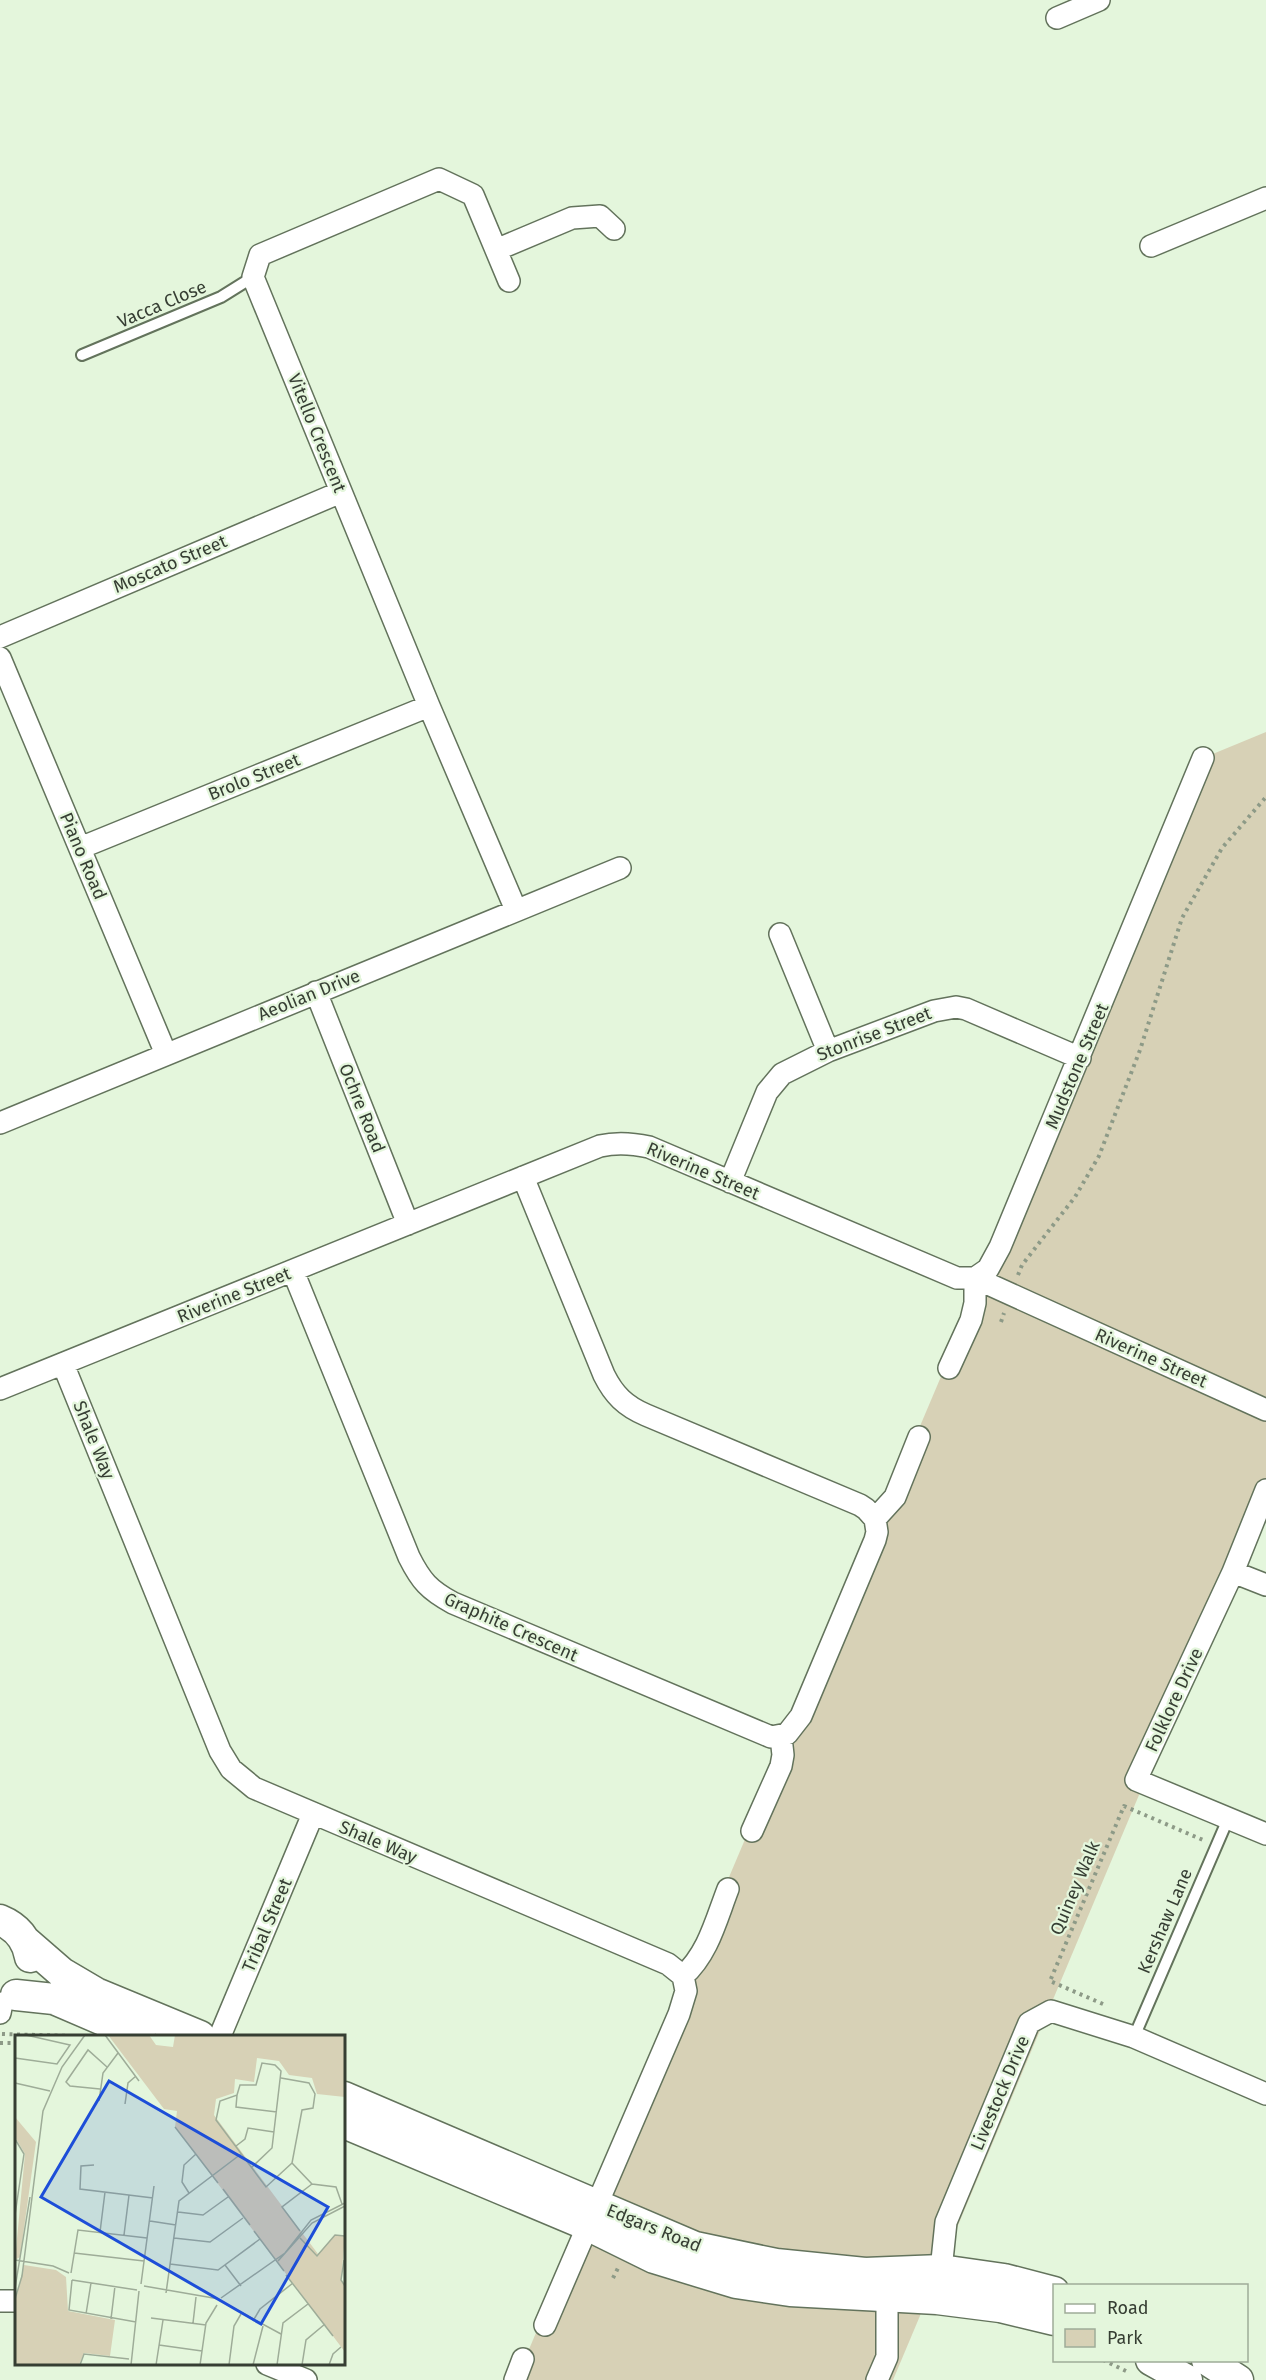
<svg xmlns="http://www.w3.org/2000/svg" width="1266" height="2380" font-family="'Fira Sans',sans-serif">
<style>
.green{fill:#d7d1b6}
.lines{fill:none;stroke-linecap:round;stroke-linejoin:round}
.lane-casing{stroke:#63735c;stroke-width:14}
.street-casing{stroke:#63735c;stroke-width:24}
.secondary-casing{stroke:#63735c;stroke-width:33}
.path{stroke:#8d9a87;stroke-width:4;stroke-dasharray:3 4.5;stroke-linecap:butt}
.lane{stroke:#fff;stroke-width:10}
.street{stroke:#fff;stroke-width:21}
.secondary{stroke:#fff;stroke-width:30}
.labels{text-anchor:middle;stroke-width:4.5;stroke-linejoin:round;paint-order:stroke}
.street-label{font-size:18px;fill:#363e33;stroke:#e4f6dc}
.inset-road{fill:none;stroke:#9eac98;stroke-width:1.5}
.view{fill:#1d4ed8;fill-opacity:0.15;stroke:#1d4ed8;stroke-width:3}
.inset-edge{fill:none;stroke:#363e33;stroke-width:3}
</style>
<rect width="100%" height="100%" fill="#e4f6dc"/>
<path class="green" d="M1266 732V1493L893 2380H516L1203 758Z"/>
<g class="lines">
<g class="lane-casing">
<path id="lane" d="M82 355 221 297 253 277
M1134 2037 1228 1819"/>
</g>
<g class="street-casing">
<path id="street" d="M1057 18 1099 0
M1151 246 1266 198
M496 250 572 218 600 216 614 229
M509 281 473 195 439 179 260 255 253 277 429 706 516 910
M0 637 341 492
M0 658 166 1054
M80 848 429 706
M780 934 828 1051
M316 992 408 1224
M0 1123 620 868
M523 1177 604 1375C614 1395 625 1406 646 1415L860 1505 866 1509 875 1519
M730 1182 767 1092 782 1074 828 1051 934 1011 956 1007 966 1009 1080 1058
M293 1271 409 1557C421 1581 429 1590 453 1603L771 1737 787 1734 801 1716 875 1540 877 1532 875 1519 895 1497 919 1437
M63 1364 220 1751 231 1769 254 1788 668 1964 683 1976 686 1991 679 2014 545 2325
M949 1368 971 1320 975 1303V1278L988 1269 1000 1247 1203 758
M0 1389 600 1146C617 1142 631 1143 649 1147L957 1278H975L1266 1410
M1266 1490 1233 1572 1136 1780 1266 1834
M1233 1572 1266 1585
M752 1831 781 1766 783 1755 781 1737
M683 1976C708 1954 716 1920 728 1889
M0 2013 2 2003
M220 2036 313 1814
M941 2270 946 2222 1029 2023 1051 2011 1134 2037 1266 2094
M0 2301H16
M267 2364 306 2380
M515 2380 523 2359
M877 2380 887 2357V2297"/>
</g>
<g class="secondary-casing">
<path id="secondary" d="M0 1920C17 1927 27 1939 30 1957
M24 1940 62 1973 96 1993 200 2036
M16 1995 54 1999 140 2036
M344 2097 695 2247 776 2264 865 2273 941 2270 1004 2279 1054 2292
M344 2123 587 2225 654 2258 736 2283 790 2291 937 2299 1000 2307 1054 2320
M1151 2360 1187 2380
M1207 2360 1238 2380"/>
</g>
<path class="path" d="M1018 1275 1022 1265 1075 1197 1099 1156 1140 1050 1182 918 1222 848 1266 797
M1001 1322 1004 1313
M1103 2004 1050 1981 1124 1806 1203 1840
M2 2034 72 2036
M0 2043H16
M613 2278 618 2268
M1103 2360 1130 2373"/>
<use href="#lane" class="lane"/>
<use href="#street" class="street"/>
<use href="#secondary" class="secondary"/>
</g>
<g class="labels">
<g class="street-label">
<text transform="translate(162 304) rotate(-23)" y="6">Vacca Close</text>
<text transform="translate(317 433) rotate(68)" y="6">Vitello Crescent</text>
<text transform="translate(170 564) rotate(-23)" y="6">Moscato Street</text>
<text transform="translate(254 777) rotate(-22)" y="6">Brolo Street</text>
<text transform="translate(83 856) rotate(67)" y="6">Piano Road</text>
<text transform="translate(309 995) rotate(-22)" y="6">Aeolian Drive</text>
<text transform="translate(874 1034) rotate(-21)" y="6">Stonrise Street</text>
<text transform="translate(1077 1066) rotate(-67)" y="6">Mudstone Street</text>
<text transform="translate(362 1108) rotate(68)" y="6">Ochre Road</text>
<text transform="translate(703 1171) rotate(23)" y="6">Riverine Street</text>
<text transform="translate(234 1295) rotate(-22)" y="6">Riverine Street</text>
<text transform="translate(1151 1358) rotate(24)" y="6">Riverine Street</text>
<text transform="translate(94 1440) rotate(68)" y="6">Shale Way</text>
<text transform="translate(511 1627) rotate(24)" y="6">Graphite Crescent</text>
<text transform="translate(1174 1700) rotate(-65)" y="6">Folklore Drive</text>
<text transform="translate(378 1842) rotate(23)" y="6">Shale Way</text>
<text transform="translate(1075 1888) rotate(-67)" y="6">Quiney Walk</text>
<text transform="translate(1165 1921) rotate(-67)" y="6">Kershaw Lane</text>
<text transform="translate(267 1925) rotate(-67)" y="6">Tribal Street</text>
<text transform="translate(1000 2093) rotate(-67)" y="6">Livestock Drive</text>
<text transform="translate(654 2228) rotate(22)" y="6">Edgars Road</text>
</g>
</g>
<g transform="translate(15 2035)">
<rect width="330" height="330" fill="#e4f6dc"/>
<path d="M93 0H134L141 10 158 12 160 0H330V62L302 59 297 43 274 40 264 26 242 23 239 47 220 44 219 58 201 64 199 80 303 219 320 200 330 201 326 245 330 251V317L160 92 162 76 149 74ZM0 82 21 107 5 222 0 225 10 119 0 102ZM9 230 41 235 51 242 53 276 100 285 95 321 69 318 64 330H0V267Z" fill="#d7d1b6"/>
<path class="inset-road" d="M90 0 124 46M0 23 42 29 55 10 11 0M266 43 294 48 300 59 298 73 287 75 277 128 297 149 321 152 327 169M0 48 35 56M85 54 55 51 51 47 73 15 92 32M222 60 225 50H241L247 28 260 30 266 36 257 113 237 132M84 66 88 38 103 18M110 69 113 48 121 41M262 77 221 72 222 60 205 66 201 85 251 152 277 128M160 92 203 148M0 104 9 119 0 180M221 111 230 104 233 93 259 97M79 130 66 131 65 154 138 163M208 154 235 190M174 158 167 147 169 130 181 119M163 177 188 180 213 162M135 186 161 190M239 196 269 236M285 196 267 172 297 149M85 197 90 157M109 200 114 160M159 203 195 207 228 183M285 203 302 221 320 200 330 201M59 218 129 226M0 225 38 231 54 238M329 225 326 245 330 251M263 226 297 188 330 171M155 229 203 235 245 204M210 230 226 251M56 238 63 195 132 203M271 240 318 301M57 245 54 275 121 287M57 245 122 255M126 249 139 151M129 251 204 264M0 253 15 162M151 258 164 166 226 119M206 263 270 218 296 185 330 168M0 264 7 241 28 76 47 32 70 0M211 269 266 299M71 279 76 248M136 283 191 290M96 284 100 251M238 286 245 274 278 248M178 288 181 262M144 310 187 316M65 330 69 319 114 324M116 330 124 256M141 330 148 285M185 330 191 288 202 270M214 330 219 291 226 279M238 330 248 291M262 330 268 288 293 269M287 330 291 305 310 289M314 330 318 319 326 312"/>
<path class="view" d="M94 46 313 172 246 289 26 162Z"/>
<rect width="330" height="330" class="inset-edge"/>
</g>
<rect x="1053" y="2284" width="195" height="78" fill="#e4f6dc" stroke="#9eac98" stroke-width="1.5"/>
<rect x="1065" y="2304" width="30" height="9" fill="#ffffff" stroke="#9eac98" stroke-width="1.5"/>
<text x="1107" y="2314" font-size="18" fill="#363e33">Road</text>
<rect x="1065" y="2329" width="30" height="18" fill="#d7d1b6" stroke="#9eac98" stroke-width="1.5"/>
<text x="1107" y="2344" font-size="18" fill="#363e33">Park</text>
</svg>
